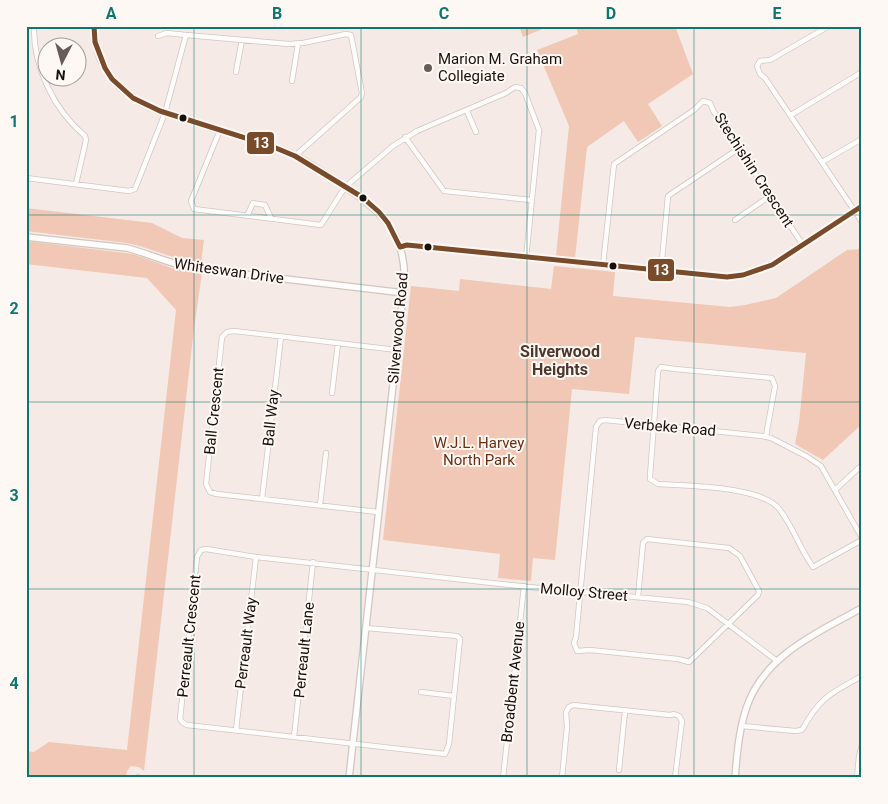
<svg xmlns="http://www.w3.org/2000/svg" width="888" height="804" font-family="Roboto,sans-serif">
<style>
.green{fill:#f1c7b5}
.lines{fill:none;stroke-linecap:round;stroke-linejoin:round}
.minor-casing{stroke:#d1c6c1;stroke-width:6}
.tertiary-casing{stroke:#d1c6c1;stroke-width:8}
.minor{stroke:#fefcfb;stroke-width:4.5}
.tertiary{stroke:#fefcfb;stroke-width:5.5}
.bus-1-casing{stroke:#fef8f5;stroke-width:9}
.bus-1{stroke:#7a4b2a;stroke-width:5}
.grid{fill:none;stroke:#0f766e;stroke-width:1;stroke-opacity:0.55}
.poi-dot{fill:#675c57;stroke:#fef8f5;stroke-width:2}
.bus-dot{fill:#1a100b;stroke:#fef8f5;stroke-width:2}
.labels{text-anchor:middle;stroke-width:4;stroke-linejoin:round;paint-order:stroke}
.poi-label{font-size:15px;fill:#1a100b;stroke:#fef8f5;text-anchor:start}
.street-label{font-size:15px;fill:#1a100b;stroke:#fef8f5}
.park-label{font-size:15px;fill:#6a2e10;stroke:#fef8f5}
.neighbourhood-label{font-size:16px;font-weight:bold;fill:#4f362b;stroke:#fef8f5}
.line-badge{stroke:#fef8f5;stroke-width:2}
.badge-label{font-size:14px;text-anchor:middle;font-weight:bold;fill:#fff}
.neatline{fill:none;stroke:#0f766e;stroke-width:2}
.grid-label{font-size:16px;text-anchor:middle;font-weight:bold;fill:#0f766e}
</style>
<rect width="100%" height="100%" fill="#f5eae5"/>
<path class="green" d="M519 26H550L523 37Z
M576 26H675L693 74 648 104 662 126 638 142 624 121 587 147 575 258 556 256 569 126 537 50 578 34Z
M26 208 152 223 182 238 204 240 201 263C173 260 153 248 127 243L26 231Z
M26 241 133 254 172 268 202 273 194 328 144 771 139 767 131 766 127 771 126 778H26V751L34 752 49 742 127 750 176 310 147 278 26 264Z
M862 249V424L823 460 795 444 799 423 806 353 635 337 629 394 572 389 555 560 533 558 531 581 498 578 500 554 383 540 411 286 459 291 460 279 551 289 554 266 615 272 613 296 730 307 745 305 776 298 847 250Z"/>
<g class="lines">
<g class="minor-casing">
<path id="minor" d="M34 26C33 67 54 110 85 136L86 140 76 184
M829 26 770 60 760 61 757 66 760 74 765 78 854 210
M158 36 167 33 186 35
M236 72 242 40
M292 81 298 44
M467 111 476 132
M791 115 862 72
M220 130 191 201 194 209 321 225 345 187 393 146 417 131 506 93 515 87 521 88 525 93 539 130 526 258
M405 137 444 191 531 200
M822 162 862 139
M26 178 129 191 135 189 165 113 186 35 289 44 303 43 346 34 351 35 362 93 361 97 295 156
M857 214 862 223
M247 216 253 203 265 205 271 218
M735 220 770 196
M603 265 614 164 694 110 703 101 710 103 714 112 803 245
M661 271 668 196 738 149
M332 393 338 343
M766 436 775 386 772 378 675 369 661 367 658 371 650 476V479L658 484C687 486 763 486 780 510 793 527 800 549 813 567L862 540
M835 490 862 465
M262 499 281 337
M320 505 326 453
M378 512 217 494 210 492 206 484 222 337 227 332 234 331 397 350
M638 597 643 543 647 539 729 548 740 556 759 591 758 595 689 662 678 659 590 650 577 651 574 643 576 637 596 427 600 421 605 420 762 436 771 438 806 456 821 466 862 538
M366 628 457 636 460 639 449 744 445 754 187 725 182 722 180 719 197 557 201 550 206 549 256 557 529 587 688 602 707 608 777 661
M421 692 454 696
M742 726 795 731 802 730C820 697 831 693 862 676
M236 730 256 557
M294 737 313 562
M619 770 625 711
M138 777 139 778
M503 778 524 586
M562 778 567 727 566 712 569 707 573 705 670 715 674 714 679 716 682 721 675 778
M857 778 859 756 862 745"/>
</g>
<g class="tertiary-casing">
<path id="tertiary" d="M94 26C95 70 120 96 160 111 186 120 213 128 240 136 258 142 277 147 294 155 309 162 323 173 336 181 379 209 408 231 404 286L349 778
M26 237 127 248C150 254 170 264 193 268L404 293
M400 247 407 245 727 277 743 275 772 265 862 206
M735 778C737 753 739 729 747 706 765 655 818 632 862 608"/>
</g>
<use href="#minor" class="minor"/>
<use href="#tertiary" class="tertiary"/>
<g class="bus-1-casing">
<path id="bus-1" d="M94 26 95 42 105 68 112 79 133 98 160 111 271 146 295 156 362 197 379 212 388 223 400 247 407 245 727 277 743 275 772 265 862 206"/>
</g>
<use href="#bus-1" class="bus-1"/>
</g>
<path class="grid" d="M194 26V778M361 26V778M527 26V778M694 26V778M26 215H862M26 402H862M26 589H862"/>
<circle class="poi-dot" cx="428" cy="68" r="5"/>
<g class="bus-dot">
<circle cx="183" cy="118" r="4.5"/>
<circle cx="363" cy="198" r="4.5"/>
<circle cx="428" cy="247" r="4.5"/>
<circle cx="613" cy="266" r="4.5"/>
</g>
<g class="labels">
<g class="poi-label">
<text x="438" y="64">Marion M. Graham<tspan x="438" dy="17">Collegiate</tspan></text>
</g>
<g class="street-label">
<text transform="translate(754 170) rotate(57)" y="5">Stechishin Crescent</text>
<text transform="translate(229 271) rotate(8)" y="5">Whiteswan Drive</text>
<text transform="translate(398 328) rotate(-85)" y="5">Silverwood Road</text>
<text transform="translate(214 411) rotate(-84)" y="5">Ball Crescent</text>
<text transform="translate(271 418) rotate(-84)" y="5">Ball Way</text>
<text transform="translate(670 427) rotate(5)" y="5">Verbeke Road</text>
<text transform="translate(584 592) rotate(5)" y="5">Molloy Street</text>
<text transform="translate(189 636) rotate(-84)" y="5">Perreault Crescent</text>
<text transform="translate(246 643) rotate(-83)" y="5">Perreault Way</text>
<text transform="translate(304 650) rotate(-84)" y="5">Perreault Lane</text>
<text transform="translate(513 682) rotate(-84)" y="5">Broadbent Avenue</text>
</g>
<g class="park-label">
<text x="479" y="448">W.J.L. Harvey<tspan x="479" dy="17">North Park</tspan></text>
</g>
<g class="neighbourhood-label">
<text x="560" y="357">Silverwood<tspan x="560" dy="18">Heights</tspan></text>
</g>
</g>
<g class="line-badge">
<rect x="246" y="131" width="29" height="24" rx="5" fill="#7a4b2a"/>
<rect x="647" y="258" width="28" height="24" rx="5" fill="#7a4b2a"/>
</g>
<g class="badge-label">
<text x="261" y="148">13</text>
<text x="661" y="275">13</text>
</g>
<rect width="888" height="804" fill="none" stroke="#fef8f5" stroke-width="55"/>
<g transform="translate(62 62) rotate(186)"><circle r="24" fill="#fef8f5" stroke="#a39b97"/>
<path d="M0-4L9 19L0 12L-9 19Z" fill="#675c57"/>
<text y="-8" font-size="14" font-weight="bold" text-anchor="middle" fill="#1a100b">N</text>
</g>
<rect x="28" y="28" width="832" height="748" class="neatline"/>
<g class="grid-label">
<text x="111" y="19">A</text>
<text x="277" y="19">B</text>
<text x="444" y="19">C</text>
<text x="611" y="19">D</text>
<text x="777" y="19">E</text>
<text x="14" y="127">1</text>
<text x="14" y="314">2</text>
<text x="14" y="501">3</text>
<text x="14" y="689">4</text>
</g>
</svg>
